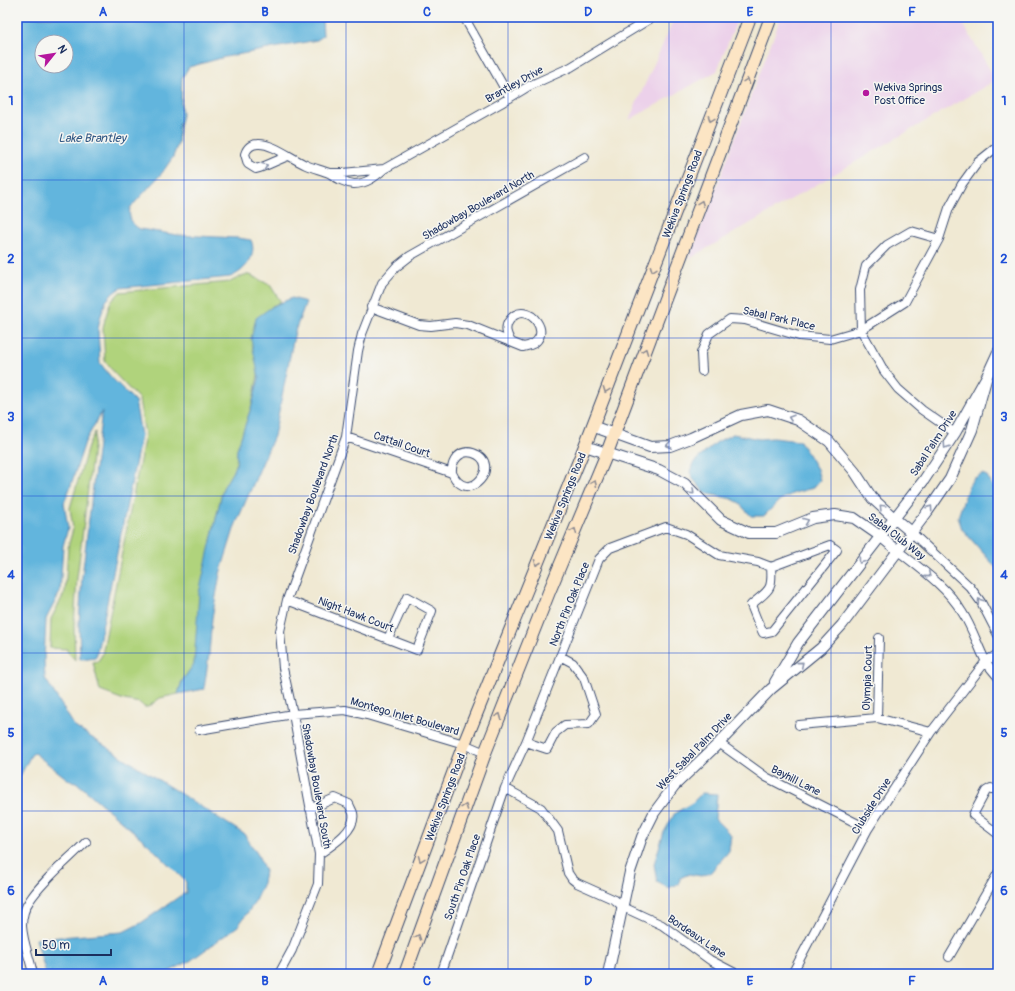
<svg xmlns="http://www.w3.org/2000/svg" width="1015" height="991" font-family="Pangolin,sans-serif">
<style>
.built{fill:#ecd1ea}
.green{fill:#b0d37c;stroke:#66816d}
.water{fill:#62b5dd;stroke:#3e729e;fill-rule:evenodd}
.lines{fill:none;stroke-linecap:round;stroke-linejoin:round}
.minor-casing{stroke:#3b4b70;stroke-width:10}
.tertiary-casing{stroke:#3b4b70;stroke-width:12}
.secondary-casing{stroke:#3b4b70;stroke-width:14}
.minor{stroke:#fff;stroke-width:8}
.tertiary{stroke:#fff;stroke-width:10}
.secondary{stroke:#fce5c4;stroke-width:12}
.oneway{stroke:#8c8a91}
.oneway2{stroke:#8d97ae}
.grid{fill:none;stroke:#1d4ed8;stroke-width:1;stroke-opacity:0.55}
.poi-dot{fill:#b5179e;stroke:#f6f6f2;stroke-width:1.5}
.labels{text-anchor:middle;stroke-width:3;stroke-linejoin:round;paint-order:stroke}
.street-label{font-size:11px;fill:#1b2f5e;stroke:#f6f6f2}
.poi-label{font-size:11px;fill:#1b2f5e;stroke:#f6f6f2;text-anchor:start}
.water-label{font-size:12px;font-style:italic;fill:#305784;stroke:#f6f6f2}
.neatline{fill:none;stroke:#1d4ed8;stroke-width:1.5}
.grid-label{font-size:13px;text-anchor:middle;font-weight:bold;fill:#1d4ed8}
</style>
<rect width="100%" height="100%" fill="#f6f6f2"/>
<filter id="ink" filterUnits="userSpaceOnUse"><feTurbulence type="fractalNoise" baseFrequency=".025" numOctaves="2"/><feDisplacementMap in="SourceGraphic" scale="8" xChannelSelector="R" yChannelSelector="G"/><feConvolveMatrix kernelMatrix="1 2 1 2 8 2 1 2 1" color-interpolation-filters="sRGB"/></filter>
<filter id="wash" filterUnits="userSpaceOnUse"><feTurbulence type="fractalNoise" baseFrequency=".012" numOctaves="4" result="noise"/><feDisplacementMap in="SourceGraphic" scale="16" xChannelSelector="R" yChannelSelector="G"/><feGaussianBlur stdDeviation="0.9" result="paint"/><feColorMatrix in="noise" values="0 0 0 0 0 0 0 0 0 0 0 0 0 0 0 0 0 1.4 0 .05"/><feComposite in="paint" operator="in"/></filter>
<g filter="url(#wash)">
<rect width="100%" height="100%" fill="#f0e9d3"/>
<path class="built" d="M675 17H738L717 71 629 120Z
M781 17H959L996 80 689 259Z"/>
<path class="green" d="M244 275H250L270 285 281 302 272 306 252 405 237 449 236 466 223 488 211 540 194 664 182 681 178 694 160 698 148 707H144L140 703 124 700 100 691 93 662 98 661 102 655 145 435 139 399 115 374 105 361 103 329 105 319 110 303 120 292 230 282Z
M95 432 77 578 74 625 75 660 67 651V649L50 648 51 619 65 592 68 547 73 529 70 508 89 443Z"/>
<path class="water" d="M17 17H211L218 21 235 17H322L323 36 317 40 225 57 189 67 182 78 181 104 182 115 179 127 178 143 173 157 162 173 130 208C128 218 132 225 140 229L177 235 238 238 251 240C258 256 244 272 230 277L120 288 113 293 106 301 100 318 98 330 100 363 111 377 135 401 141 435 96 657 80 659 79 624 82 577 102 411 85 442 70 488 64 503 68 528 63 546 60 592 46 619 44 660 45 678 75 727 244 834 258 855 265 871 263 883 253 905 238 926 190 961 164 974H46L36 939 123 932 141 923 180 896 186 893V882L148 844 76 782 70 781 34 753 31 755 17 782ZM42 42H66V66H42Z
M292 298 306 302 295 331 274 436 235 526 220 574 212 618 209 654 204 689 178 694 182 681 194 664 199 593 223 488 236 466 237 449 252 405 259 378 251 339 256 318 273 306Z
M733 434 759 439 773 438 800 441 817 469 820 480 813 488 794 493 780 500 764 516H751L738 502 732 499 705 493 694 480 690 472 693 463 717 442Z
M982 474 987 476 998 495V570L962 529 958 517 968 487 973 479Z
M702 793 717 794 715 819 731 835 729 851 710 873 701 876 689 874 680 878 679 884 668 888 657 882 654 864 664 832 675 813 692 803Z"/>
</g>
<g filter="url(#ink)">
<g class="lines">
<g class="minor-casing">
<path id="minor" d="M464 17 510 98
M288 156C277 160 267 166 256 169L248 164 245 154C247 148 251 144 258 144 272 143 292 159 306 165 313 168 321 170 329 173 337 178 344 183 354 184 366 184 375 177 384 169L501 103 529 86 571 67 653 17
M329 173H343L384 169
M939 239 911 231 887 245 866 266 860 290 861 330 884 371 898 389 922 410 955 433
M371 307 419 325 431 326 455 323 468 325 523 347C561 341 527 295 509 321 504 328 507 335 511 342
M702 371 701 353 709 334 730 319 745 320 799 336 830 339 861 330 905 302 939 239 949 208 962 184 978 162 998 146
M346 437 452 473C468 508 504 463 473 453 460 449 451 461 452 473
M912 533 970 587 981 602 998 635
M830 545 837 550 772 631 763 633 757 620 751 605C768 590 773 592 771 567Z
M898 551C921 569 947 587 962 612 972 627 977 644 985 660 988 666 994 672 998 677
M287 600 417 650 432 611 407 597 388 639
M877 718 879 638
M799 725 877 718 931 732
M199 730 293 714 345 710 367 715 464 744 485 753
M526 742 547 749 556 732 565 725 589 724 596 714 584 678 573 663 560 656
M719 743 766 777 868 829
M505 788 541 808 558 831 568 873 572 879 577 883 615 900 623 907 662 925 710 960 737 974
M998 791 991 788 986 791 973 815 998 834
M310 809 335 798 349 804C350 807 352 810 353 813 357 830 331 846 319 854
M949 957 998 873
M33 974C30 958 23 943 22 926 22 917 25 907 30 900 43 880 69 859 86 842
M279 974 292 950 318 884 319 854 293 714 283 668 280 631 287 600 346 437 358 351 362 334 382 283 396 267 410 256 585 157
M441 974 505 788 526 742 599 559 610 548 666 527 686 534 719 555 758 562 771 567
M792 974 868 829 931 732 986 661 998 654"/>
</g>
<g class="tertiary-casing">
<path id="tertiary" d="M592 426 650 447 670 446 691 438 741 415 768 410 798 420 829 441 855 472 872 498 894 518 912 533
M585 446 659 470 685 484 721 520 749 533H776L813 518 835 515 854 518 880 536 898 551
M775 682 798 643 924 480 955 433 987 376 998 352
M608 974 630 872 642 837 654 813 674 786 719 743 771 689 821 648 842 625 928 511 950 479 972 430 987 376"/>
</g>
<g class="secondary-casing">
<path id="secondary" d="M378 974 464 744 585 446 750 17
M405 974 485 753 549 592 607 453 771 17"/>
</g>
<use href="#minor" class="minor"/>
<use href="#tertiary" class="tertiary"/>
<use href="#secondary" class="secondary"/>
</g>
<defs><path id="oneway-chevron" d="M-2-3.5L2.5 0L-2 3.5" fill="none" stroke-width="1.6" stroke-linecap="round" stroke-linejoin="round"/></defs>
<g class="oneway">
<use href="#oneway-chevron" transform="translate(747 81) rotate(-69)"/>
<use href="#oneway-chevron" transform="translate(711 119) rotate(111)"/>
<use href="#oneway-chevron" transform="translate(701 203) rotate(-69)"/>
<use href="#oneway-chevron" transform="translate(653 269) rotate(111)"/>
<use href="#oneway-chevron" transform="translate(645 351) rotate(-69)"/>
<use href="#oneway-chevron" transform="translate(606 390) rotate(111)"/>
<use href="#oneway-chevron" transform="translate(594 483) rotate(-67)"/>
<use href="#oneway-chevron" transform="translate(574 531) rotate(-67)"/>
<use href="#oneway-chevron" transform="translate(537 563) rotate(112)"/>
<use href="#oneway-chevron" transform="translate(499 716) rotate(-68)"/>
<use href="#oneway-chevron" transform="translate(465 807) rotate(-70)"/>
<use href="#oneway-chevron" transform="translate(421 859) rotate(111)"/>
<use href="#oneway-chevron" transform="translate(418 937) rotate(-70)"/>
</g>
<g class="oneway2">
<use href="#oneway-chevron" transform="translate(265 166) rotate(-22)"/>
<use href="#oneway-chevron" transform="translate(791 418) rotate(-162)"/>
<use href="#oneway-chevron" transform="translate(669 445) rotate(169)"/>
<use href="#oneway-chevron" transform="translate(946 446) rotate(124)"/>
<use href="#oneway-chevron" transform="translate(692 492) rotate(44)"/>
<use href="#oneway-chevron" transform="translate(882 507) rotate(-135)"/>
<use href="#oneway-chevron" transform="translate(930 508) rotate(-55)"/>
<use href="#oneway-chevron" transform="translate(806 521) rotate(-22)"/>
<use href="#oneway-chevron" transform="translate(861 561) rotate(127)"/>
<use href="#oneway-chevron" transform="translate(928 575) rotate(40)"/>
<use href="#oneway-chevron" transform="translate(980 601) rotate(-123)"/>
<use href="#oneway-chevron" transform="translate(801 664) rotate(-40)"/>
</g>
</g>
<path class="grid" d="M184 17V974M346 17V974M508 17V974M669 17V974M831 17V974M17 180H998M17 338H998M17 496H998M17 653H998M17 811H998"/>
<circle class="poi-dot" cx="866" cy="93" r="4"/>
<g class="labels">
<g class="street-label">
<text transform="translate(514 84) rotate(-29)" y="4">Brantley Drive</text>
<text transform="translate(682 194) rotate(-69)" y="4">Wekiva Springs Road</text>
<text transform="translate(478 205) rotate(-30)" y="4">Shadowbay Boulevard North</text>
<text transform="translate(779 318) rotate(13)" y="4">Sabal Park Place</text>
<text transform="translate(933 443) rotate(-57)" y="4">Sabal Palm Drive</text>
<text transform="translate(402 444) rotate(19)" y="4">Cattail Court</text>
<text transform="translate(313 494) rotate(-70)" y="4">Shadowbay Boulevard North</text>
<text transform="translate(565 496) rotate(-68)" y="4">Wekiva Springs Road</text>
<text transform="translate(897 536) rotate(38)" y="4">Sabal Club Way</text>
<text transform="translate(569 604) rotate(-68)" y="4">North Pin Oak Place</text>
<text transform="translate(356 614) rotate(21)" y="4">Night Hawk Court</text>
<text transform="translate(867 678) rotate(-88)" y="4">Olympia Court</text>
<text transform="translate(405 716) rotate(16)" y="4">Montego Inlet Boulevard</text>
<text transform="translate(694 751) rotate(-46)" y="4">West Sabal Palm Drive</text>
<text transform="translate(796 780) rotate(27)" y="4">Bayhill Lane</text>
<text transform="translate(317 786) rotate(80)" y="4">Shadowbay Boulevard South</text>
<text transform="translate(445 797) rotate(-69)" y="4">Wekiva Springs Road</text>
<text transform="translate(871 806) rotate(-58)" y="4">Clubside Drive</text>
<text transform="translate(462 877) rotate(-71)" y="4">South Pin Oak Place</text>
<text transform="translate(697 936) rotate(34)" y="4">Bordeaux Lane</text>
</g>
<g class="poi-label">
<text x="874" y="91">Wekiva Springs<tspan x="874" dy="13">Post Office</tspan></text>
</g>
<g class="water-label">
<text x="92" y="142">Lake Brantley</text>
</g>
</g>
<rect width="1015" height="991" fill="none" stroke="#f6f6f2" stroke-width="44"/>
<g transform="translate(54 54) rotate(60)"><circle r="19" fill="#f6f6f2" stroke="#9ea6b7"/>
<path d="M0-3L7 15L0 10L-7 15Z" fill="#b5179e"/>
<text y="-6" font-size="11" font-weight="bold" text-anchor="middle" fill="#1b2f5e">N</text>
</g>
<path d="M36 949v6h75v-6" fill="none" stroke="#1b2f5e" stroke-width="2"/>
<text x="42" y="949" font-size="12" fill="#1b2f5e" stroke="#f6f6f2" stroke-width="3" paint-order="stroke">50 m</text>
<rect x="22" y="22" width="971" height="947" class="neatline"/>
<g class="grid-label">
<text x="103" y="16">A</text>
<text x="265" y="16">B</text>
<text x="427" y="16">C</text>
<text x="588" y="16">D</text>
<text x="750" y="16">E</text>
<text x="912" y="16">F</text>
<text x="11" y="105">1</text>
<text x="1004" y="105">1</text>
<text x="11" y="263">2</text>
<text x="1004" y="263">2</text>
<text x="11" y="421">3</text>
<text x="1004" y="421">3</text>
<text x="11" y="579">4</text>
<text x="1004" y="579">4</text>
<text x="11" y="737">5</text>
<text x="1004" y="737">5</text>
<text x="11" y="895">6</text>
<text x="1004" y="895">6</text>
<text x="103" y="985">A</text>
<text x="265" y="985">B</text>
<text x="427" y="985">C</text>
<text x="588" y="985">D</text>
<text x="750" y="985">E</text>
<text x="912" y="985">F</text>
</g>
</svg>
